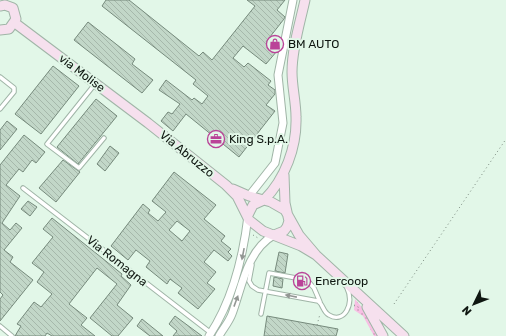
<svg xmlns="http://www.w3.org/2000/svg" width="506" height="336" font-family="Rubik,sans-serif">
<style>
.grass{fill:url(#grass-dots)}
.building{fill:url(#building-back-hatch);stroke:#768a7c;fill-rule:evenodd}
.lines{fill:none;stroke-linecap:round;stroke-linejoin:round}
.lane-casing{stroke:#a0b5a7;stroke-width:5.5}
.street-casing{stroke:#a0b5a7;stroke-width:9}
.secondary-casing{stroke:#a0b5a7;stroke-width:11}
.path{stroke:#7a897e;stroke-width:1;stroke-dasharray:1 3;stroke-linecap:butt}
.lane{stroke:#fff;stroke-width:3.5}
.street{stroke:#fff;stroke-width:7}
.secondary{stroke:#f6e0ee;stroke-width:9}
.oneway{fill:#939794}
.labels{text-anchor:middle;stroke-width:4;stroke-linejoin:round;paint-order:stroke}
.poi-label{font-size:12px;fill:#0f1711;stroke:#e2f7e8;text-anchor:start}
.street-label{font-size:12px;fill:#0f1711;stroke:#e2f7e8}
</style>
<defs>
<pattern id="grass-dots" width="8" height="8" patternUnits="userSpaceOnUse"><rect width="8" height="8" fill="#f7bfe3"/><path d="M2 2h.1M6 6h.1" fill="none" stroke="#d3a3c2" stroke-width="1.8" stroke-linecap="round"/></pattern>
<pattern id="building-back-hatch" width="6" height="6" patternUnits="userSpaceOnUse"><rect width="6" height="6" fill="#c2d7c8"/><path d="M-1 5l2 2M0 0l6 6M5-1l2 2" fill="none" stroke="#a6b8ab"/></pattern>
</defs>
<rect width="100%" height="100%" fill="#e2f7e8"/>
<path class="grass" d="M355 299 370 317 378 336H374L363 316 354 310Z"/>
<path class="building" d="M106 0H129L199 56 203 52 212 60 255 6 247 0H285L277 10 285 17 284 19 266 42 277 51 266 64 243 46 233 58 244 67 248 63 271 81 268 85 275 90V94L266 105 275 111 239 157 186 114 173 131 161 121 168 112 172 114 180 104 159 90 166 80 192 100 194 98 202 104 208 96 193 84 196 80 102 6Z
M88 22 135 59 132 64 153 80 142 93 74 40Z
M53 66 79 86 41 134 15 114Z
M96 99 117 116 78 164 57 147Z
M7 121 17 129 0 150V130Z
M24 135 45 152 36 163 32 160 23 172 19 169 6 185 20 196 2 223 10 230 16 223 22 228 4 250 13 257 10 262 33 280 0 321V299L3 295 0 292V165Z
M110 146 119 153 105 171 97 164Z
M63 160 80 172 56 202 39 188Z
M174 172 216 205 204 219 225 236 221 241 231 249 228 252 232 256 228 261 214 250 204 262 216 272 207 283 215 289 198 309 178 293 182 288 170 279 167 284 146 267 150 261 136 250 128 260 111 246 143 204 150 210 148 213 158 221 166 212 152 201ZM177 221 190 231 182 241 169 230Z
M28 201 37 207 30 216 21 209Z
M52 218 122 274 121 276 131 285 117 305 133 318 118 336H112L90 318 117 284 97 268 69 304 87 318 81 325 95 336H52L47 333 45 336H15L21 326 17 324 34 302 41 307 52 294 37 282 44 272 32 263 53 237 43 229Z
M279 252 288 254 285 273 275 271Z
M274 277 283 279 282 288 273 286Z
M175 316 202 336H173L177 331 169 324Z
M267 316 338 329 336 336H264Z
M142 319 163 336H150L137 326Z"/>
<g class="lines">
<g class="lane-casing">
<path id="lane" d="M0 77 14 88V92L0 109
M95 84 47 144 79 168 104 138
M23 188 211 333
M252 265 249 281 252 286 258 290 318 301C323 304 323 312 329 315 344 324 355 304 347 288
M261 314 269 273 307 280 314 288 320 302
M0 326 12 336"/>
</g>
<g class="street-casing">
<path id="street" d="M249 196 275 163 283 123 278 75 293 0
M209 336C233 300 243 258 248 216
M219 336C223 329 229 322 232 314 242 287 247 250 274 235"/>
</g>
<g class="secondary-casing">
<path id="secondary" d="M0 6 5 5 13 8 16 19 9 29 0 30
M15 23 148 123 226 185 237 196 249 220 263 231 301 246 316 255
M233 189 249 196 271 202 285 210 299 235 316 255 404 336
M264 200C285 179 297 147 296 117 296 102 292 87 292 72 292 48 300 23 305 0
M248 215 253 205 264 200
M274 235 284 231 287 227 289 221 285 203 284 175
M367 307 383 336"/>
</g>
<path class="path" d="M253 235 258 238
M394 304 506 139
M354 305 360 308
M317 325 320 314"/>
<use href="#lane" class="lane"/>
<use href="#street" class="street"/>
<use href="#secondary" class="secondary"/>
</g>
<defs><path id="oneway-solid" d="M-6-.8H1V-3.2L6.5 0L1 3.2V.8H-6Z"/></defs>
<g class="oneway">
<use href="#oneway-solid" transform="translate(243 254) rotate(101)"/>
<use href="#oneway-solid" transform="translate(291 296) rotate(-169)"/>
<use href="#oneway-solid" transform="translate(236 301) rotate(-70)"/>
</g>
<defs>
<g id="shop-ring" transform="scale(0.9)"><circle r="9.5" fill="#e2f7e8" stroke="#ba4398" stroke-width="1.5"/><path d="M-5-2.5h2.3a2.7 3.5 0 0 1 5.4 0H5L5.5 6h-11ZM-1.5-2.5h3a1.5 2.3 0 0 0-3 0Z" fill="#ba4398"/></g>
<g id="office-ring" transform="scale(0.9)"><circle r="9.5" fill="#e2f7e8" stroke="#ba4398" stroke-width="1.5"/><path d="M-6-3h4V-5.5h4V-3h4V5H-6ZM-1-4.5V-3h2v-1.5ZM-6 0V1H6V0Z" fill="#ba4398"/></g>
<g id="fuel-ring" transform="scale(0.9)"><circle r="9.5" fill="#e2f7e8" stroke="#ba4398" stroke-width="1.5"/><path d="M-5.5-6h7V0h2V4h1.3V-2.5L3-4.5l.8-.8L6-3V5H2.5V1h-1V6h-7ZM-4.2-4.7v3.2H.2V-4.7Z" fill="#ba4398"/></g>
</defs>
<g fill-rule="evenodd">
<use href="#shop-ring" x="275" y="44"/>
<use href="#office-ring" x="216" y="139"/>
<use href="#fuel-ring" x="302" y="281"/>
</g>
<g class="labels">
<g class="poi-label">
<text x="288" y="48">BM AUTO</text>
<text x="229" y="143">King S.p.A.</text>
<text x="315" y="285">Enercoop</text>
</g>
<g class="street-label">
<text transform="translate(82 73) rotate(37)" y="4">via Molise</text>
<text transform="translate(187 154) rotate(39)" y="4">Via Abruzzo</text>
<text transform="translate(117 261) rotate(38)" y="4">Via Romagna</text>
</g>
</g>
<g transform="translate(474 304) rotate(227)" stroke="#e2f7e8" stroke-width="3" paint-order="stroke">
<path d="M0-3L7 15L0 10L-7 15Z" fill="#0f1711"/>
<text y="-6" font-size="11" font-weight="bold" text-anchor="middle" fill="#0f1711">N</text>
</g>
</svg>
